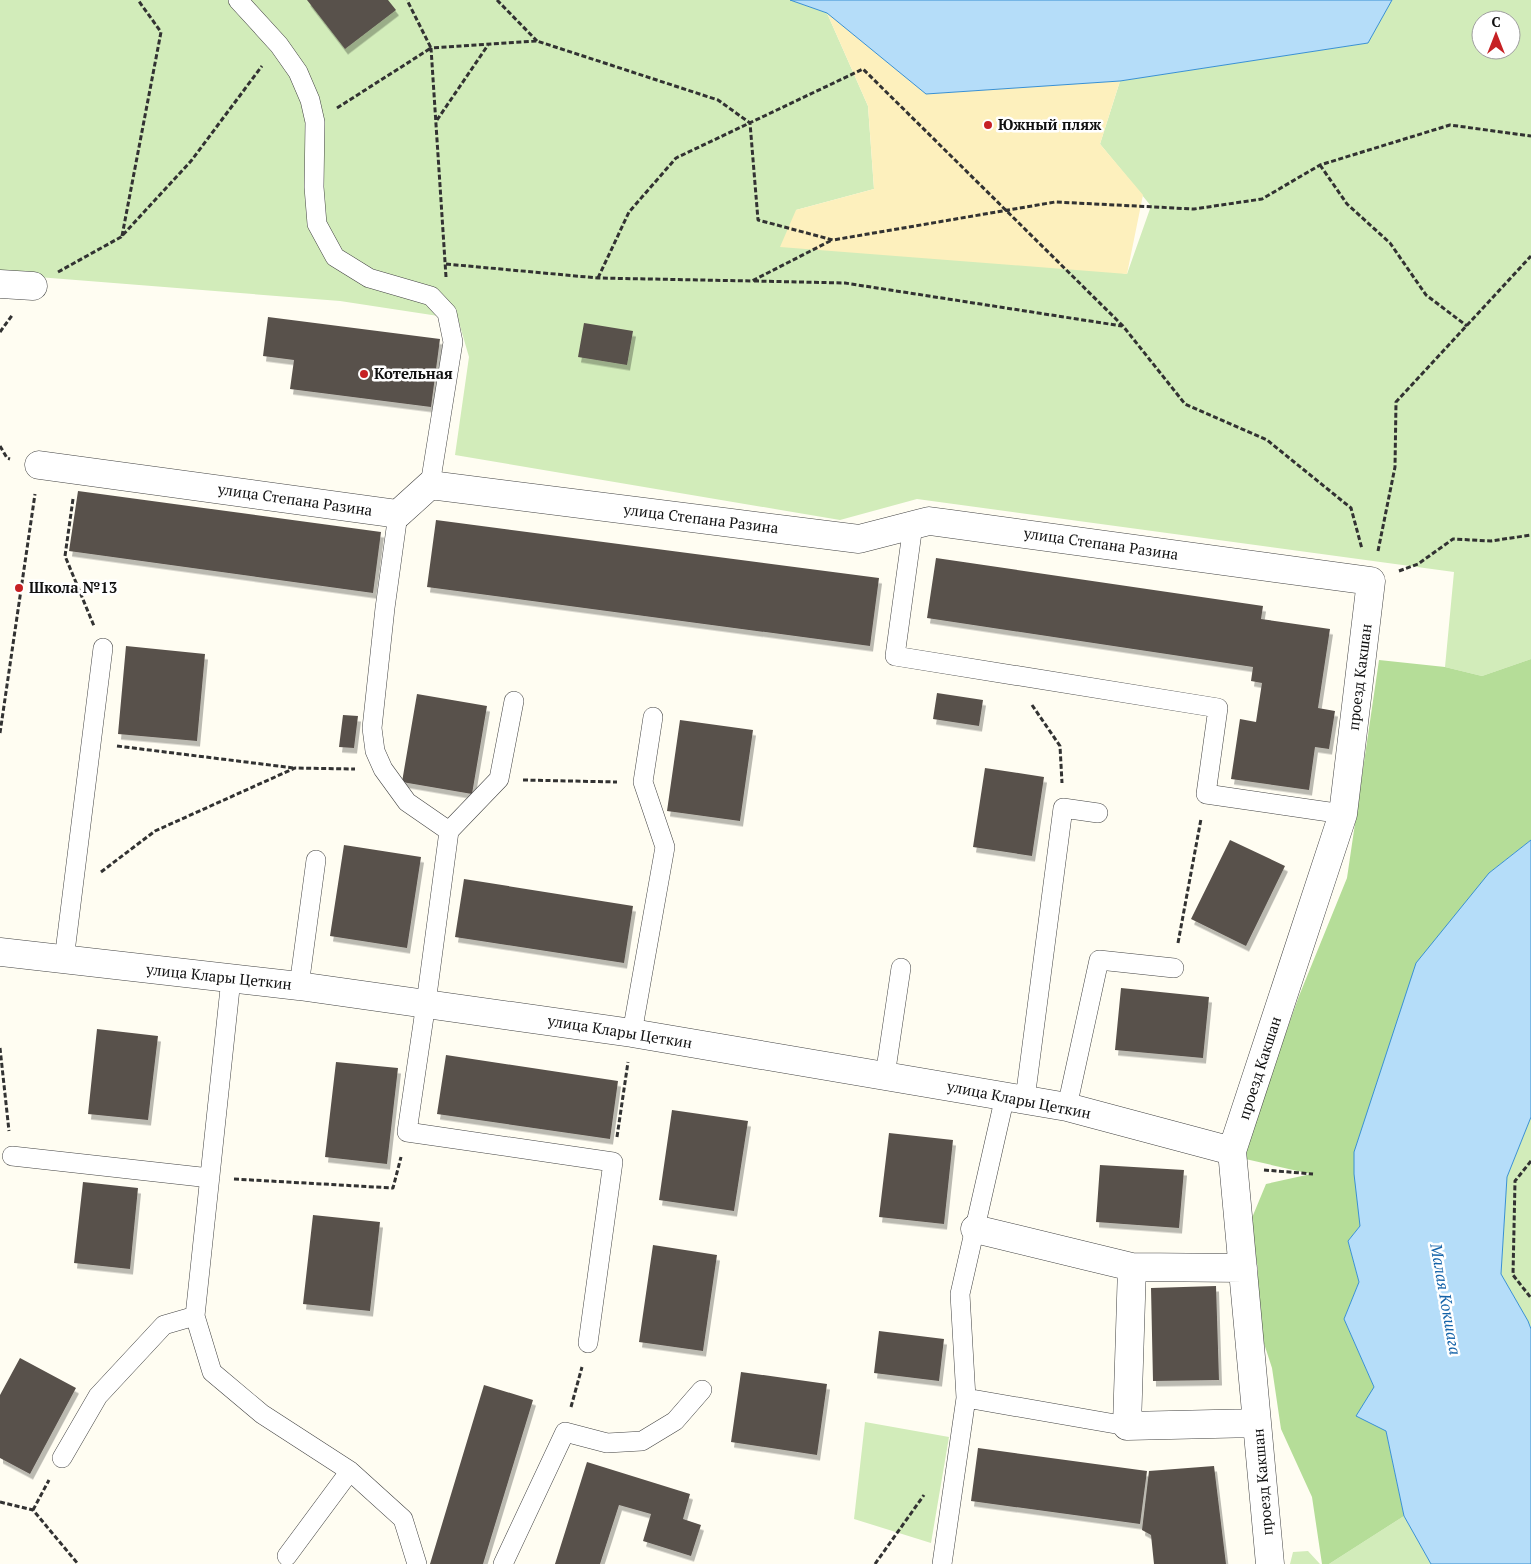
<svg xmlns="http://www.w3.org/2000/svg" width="1531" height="1564" font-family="'PT Serif',serif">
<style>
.green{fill:#d2ecba;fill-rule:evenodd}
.forest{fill:#b5dd98}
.sand{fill:#fdf0bd}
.water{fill:#b5ddf9;stroke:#3990d3}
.building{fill:#59514b;filter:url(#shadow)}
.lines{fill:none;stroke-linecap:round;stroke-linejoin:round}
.lane-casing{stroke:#434343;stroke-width:20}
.street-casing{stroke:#434343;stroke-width:29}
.path{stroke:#323232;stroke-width:3;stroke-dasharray:5 2.5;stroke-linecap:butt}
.lane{stroke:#fff;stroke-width:19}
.street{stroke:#fff;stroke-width:28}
.poi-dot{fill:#c62124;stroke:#fff;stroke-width:2}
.labels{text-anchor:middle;stroke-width:5;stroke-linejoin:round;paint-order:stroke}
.poi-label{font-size:15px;font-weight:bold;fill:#101010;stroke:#fff;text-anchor:start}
.street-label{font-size:15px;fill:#101010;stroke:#fff}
.water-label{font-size:16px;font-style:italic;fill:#1362a8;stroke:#fff}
</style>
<defs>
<filter id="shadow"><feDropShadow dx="3" dy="5.5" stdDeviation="0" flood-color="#0004"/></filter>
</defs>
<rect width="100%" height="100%" fill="#fffdf2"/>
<path class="green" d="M0 0H790L827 13 868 106 874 189 796 210 1127 274 1151 206 1100 144 1120 81 1368 43 1392 0H1531V659L1482 676 1445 667 1454 572 917 499 840 520 455 455 469 357 458 319 340 301 0 274ZM1481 20H1511V50H1481Z
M1531 1117V1329L1528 1321 1501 1274 1507 1177Z
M865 1422 949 1437 931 1543 854 1519Z
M1404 1516 1431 1564H1329Z
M1308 1551 1320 1564H1290L1293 1552Z"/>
<path class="forest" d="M1531 659V840L1489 873 1360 1226 1348 1241 1359 1282 1344 1319 1374 1387 1386 1431 1404 1516 1329 1564H1322L1312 1497 1281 1429 1272 1368 1256 1319 1258 1268 1249 1225 1266 1184 1311 1174 1241 1158 1299 996 1347 878 1379 660 1445 667 1482 676Z"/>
<path class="sand" d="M827 13 926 94 1120 81 1100 144 1143 195 1127 274 780 247 796 210 874 189 868 106Z"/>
<path class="water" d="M790 0H1392L1368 43 1120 81 926 94 827 13Z
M1531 840V1117L1507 1177 1501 1274 1528 1321 1531 1329V1564H1431L1404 1516 1386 1431 1356 1416 1374 1387 1344 1319 1359 1282 1348 1241 1360 1226 1354 1174V1152L1416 963 1489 873Z"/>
<path class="building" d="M307 0H388L396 10 345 49Z
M268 317 440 339 431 407 290 389 294 360 263 356Z
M584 323 633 331 627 365 578 357Z
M78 491 381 532 373 593 69 551Z
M436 520 879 578 870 646 427 587Z
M936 558 1263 606 1261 619 1330 629 1318 708 1335 711 1329 749 1315 747 1309 790 1231 779 1240 719 1256 722 1262 683 1251 681 1253 667 927 618Z
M126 646 205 654 197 741 118 734Z
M937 693 983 700 979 726 933 719Z
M417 694 487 706 472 794 402 782Z
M343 715 358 716 354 748 339 747Z
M680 720 753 730 740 821 667 811Z
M985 768 1044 777 1032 856 973 847Z
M1230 840 1285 866 1246 946 1191 919Z
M344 845 421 857 407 948 330 936Z
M464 879 633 906 624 963 455 937Z
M1121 988 1209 997 1203 1058 1115 1050Z
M97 1029 158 1036 148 1120 88 1114Z
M446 1055 618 1081 610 1139 437 1114Z
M336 1062 398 1068 387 1164 325 1157Z
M672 1110 748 1121 734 1211 659 1200Z
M889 1133 953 1140 944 1224 879 1217Z
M1100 1165 1184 1170 1179 1228 1096 1222Z
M83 1182 138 1188 130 1269 74 1263Z
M313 1215 380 1222 370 1311 303 1304Z
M653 1245 717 1255 703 1351 639 1342Z
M1216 1286 1219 1380 1153 1381 1151 1288Z
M879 1331 944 1339 939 1381 874 1373Z
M20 1358 76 1388 30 1474 0 1458V1395Z
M741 1372 827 1384 817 1455 731 1442Z
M484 1385 533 1400 483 1564H430Z
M978 1448 1147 1471 1140 1524 971 1501Z
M587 1462 690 1494 683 1519 701 1525 691 1556 643 1541 651 1514 619 1505 600 1564H555Z
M1214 1466 1226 1564H1154L1151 1535 1142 1530 1149 1471Z"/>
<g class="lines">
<g class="lane-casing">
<path id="lane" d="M238 0 279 45 298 72 310 100 315 122 314 187 317 224 335 257 369 278 431 296 447 313 453 342 430 485
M398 514 385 608 372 728 375 751 383 769 407 802 449 831 426 1003 407 1132 613 1162 588 1343
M913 525 895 656 1218 708 1206 794 1343 814
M449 831 499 779 514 701
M64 960 103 648
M231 979 195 1316 212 1372 262 1414 350 1471 403 1519 417 1564
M299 986 316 860
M632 1033 665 847 643 782 653 717
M885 1076 901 968
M1025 1099 1063 808 1098 813
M1067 1107 1099 960 1174 968
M12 1156 210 1178
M966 1398 1127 1426
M62 1458 98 1396 164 1325 195 1316
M287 1556 350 1471
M503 1564 565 1432 607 1443 642 1441 675 1421 702 1390
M942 1564 966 1398 960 1294 1005 1096"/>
</g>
<g class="street-casing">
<path id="street" d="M0 284 33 286
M39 465 398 514 430 485 859 539 929 521 1371 581 1343 814 1232 1151 1270 1564
M0 952 299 986 632 1033 1067 1107 1232 1151
M975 1229 1132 1267 1243 1268
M1132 1267 1127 1426 1257 1423"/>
</g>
<path class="path" d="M497 0 537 41
M337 108 431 48 407 0
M437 120 488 45
M1320 165 1347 204 1390 243 1426 295 1467 326
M122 236 161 32 138 0
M446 264 598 278 752 281 832 240
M58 272 121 237 191 161 262 66
M446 277 431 48 537 41 718 100 750 123 758 220 833 240 1055 202 1194 209 1262 199 1320 165 1450 125 1531 136
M598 278 629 212 676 158 863 69 1123 326 1185 404 1267 440 1351 508 1362 549
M754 281 845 283 1122 326
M0 332 13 314
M0 446 7 458 10 459
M73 499 65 556 94 626
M1378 551 1395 467 1396 402 1531 256
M1399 571 1418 564 1453 539 1491 541 1531 535
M1032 705 1060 746 1062 783
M0 733 35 494
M117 746 294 768
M523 780 617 782
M101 872 155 831 295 768 355 769
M1178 943 1201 819
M0 1048 9 1131
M617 1137 628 1062
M1531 1161 1515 1181 1513 1275 1531 1298
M1264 1170 1313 1174
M234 1179 393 1188 401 1157
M571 1407 582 1367
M0 1502 33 1510 78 1564
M33 1510 49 1480
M875 1564 924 1495"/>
<use href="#lane" class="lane"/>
<use href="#street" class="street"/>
</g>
<g class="poi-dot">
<circle cx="988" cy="125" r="5"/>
<circle cx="364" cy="374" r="5"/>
<circle cx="19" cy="588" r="5"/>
</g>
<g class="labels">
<g class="poi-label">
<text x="998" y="130">Южный пляж</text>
<text x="374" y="379">Котельная</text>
<text x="29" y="593">Школа №13</text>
</g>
<g class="street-label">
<text transform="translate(295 500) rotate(8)" y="5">улица Степана Разина</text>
<text transform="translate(701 519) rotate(7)" y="5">улица Степана Разина</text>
<text transform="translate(1101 544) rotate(8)" y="5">улица Степана Разина</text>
<text transform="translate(1360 677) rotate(-83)" y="5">проезд Какшан</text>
<text transform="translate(219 977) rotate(6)" y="5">улица Клары Цеткин</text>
<text transform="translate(620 1032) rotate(9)" y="5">улица Клары Цеткин</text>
<text transform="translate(1260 1068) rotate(-72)" y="5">проезд Какшан</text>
<text transform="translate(1019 1100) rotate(11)" y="5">улица Клары Цеткин</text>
<text transform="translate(1263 1482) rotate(-95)" y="5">проезд Какшан</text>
</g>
<g class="water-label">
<text transform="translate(1446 1299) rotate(80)" y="6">Малая Кокшага</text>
</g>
</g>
<g transform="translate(1496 35)"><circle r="24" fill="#ffffff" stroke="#9f9f9f"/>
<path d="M0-4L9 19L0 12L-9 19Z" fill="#c62124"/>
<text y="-8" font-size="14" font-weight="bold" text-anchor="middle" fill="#101010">С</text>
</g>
</svg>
